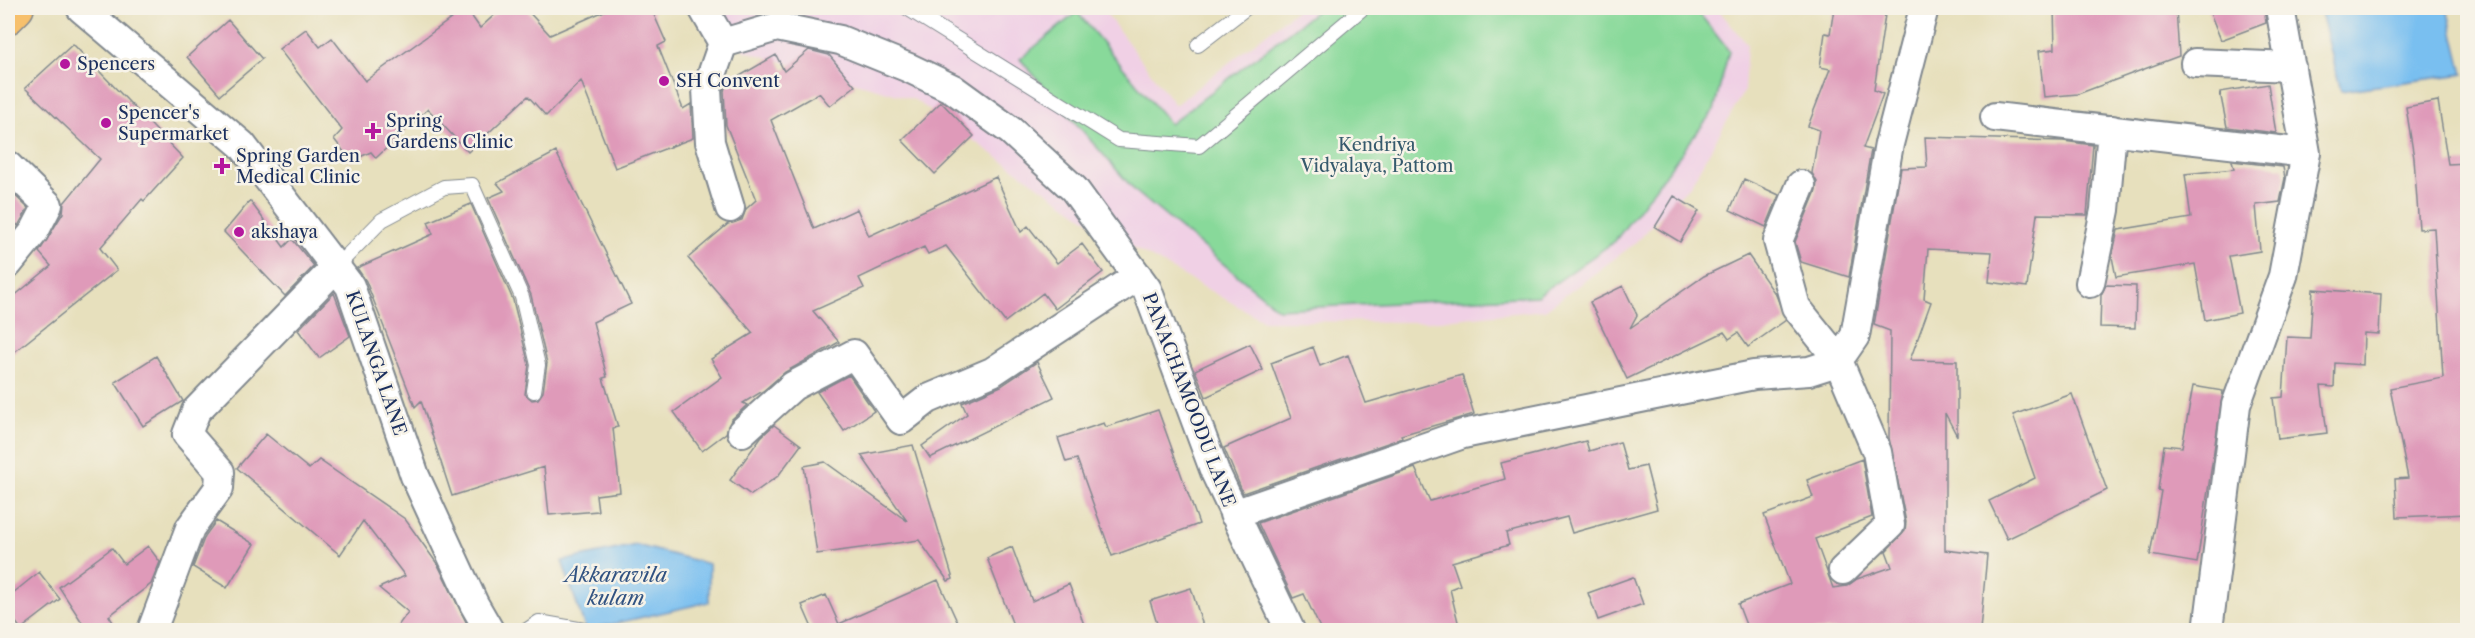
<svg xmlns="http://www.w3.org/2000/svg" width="2475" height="638" font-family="'Libre Caslon Text',serif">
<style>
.built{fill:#f0d0e5}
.green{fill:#88d99a;stroke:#52847c;stroke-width:1.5}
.water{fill:#79bff0;stroke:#4a77a7;stroke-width:1.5}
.building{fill:#df9ab9}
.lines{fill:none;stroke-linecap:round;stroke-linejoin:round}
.service-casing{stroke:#81888e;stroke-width:16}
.minor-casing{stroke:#81888e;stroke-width:32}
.primary-casing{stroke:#81888e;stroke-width:36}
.service{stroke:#fff;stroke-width:14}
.minor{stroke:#fff;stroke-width:28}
.primary{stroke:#f7c06c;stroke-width:33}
.poi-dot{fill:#b5179e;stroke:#f7f3e8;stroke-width:2}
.labels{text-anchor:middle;stroke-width:5;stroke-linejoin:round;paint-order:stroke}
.poi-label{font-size:18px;fill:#1b2f5e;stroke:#f7f3e8;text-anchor:start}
.park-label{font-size:18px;fill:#365a6d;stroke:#f7f3e8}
.street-label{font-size:18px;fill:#1b2f5e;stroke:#f7f3e8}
.water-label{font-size:20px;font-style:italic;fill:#325382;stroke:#f7f3e8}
</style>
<rect width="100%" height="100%" fill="#f7f3e8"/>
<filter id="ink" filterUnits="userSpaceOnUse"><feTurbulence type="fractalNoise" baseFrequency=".0167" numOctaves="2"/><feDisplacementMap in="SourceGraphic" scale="12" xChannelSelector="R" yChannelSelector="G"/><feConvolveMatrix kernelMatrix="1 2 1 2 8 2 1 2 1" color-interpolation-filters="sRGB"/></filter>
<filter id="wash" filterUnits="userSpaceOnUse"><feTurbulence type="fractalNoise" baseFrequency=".008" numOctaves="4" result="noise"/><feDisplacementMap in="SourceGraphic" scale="24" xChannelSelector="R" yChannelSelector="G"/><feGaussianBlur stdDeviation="1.35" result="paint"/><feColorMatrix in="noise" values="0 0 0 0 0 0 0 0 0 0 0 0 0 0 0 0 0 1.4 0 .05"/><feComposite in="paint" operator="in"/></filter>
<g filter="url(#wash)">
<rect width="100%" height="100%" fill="#e7e0bd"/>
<path class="built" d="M708 8H1102L1175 105 1299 8H1717L1747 44 1744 91 1691 184 1633 245 1545 310 1423 322 1264 321 1104 231 915 100 745 51Z"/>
<path class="green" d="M1320 8H1695L1729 51 1714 110 1615 241 1537 296 1278 309 1135 191 1020 59 1077 12 1170 124Z"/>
<path class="water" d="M2320 8H2447L2463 74 2341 91Z
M636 545 709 564V602L586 630 562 561Z"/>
<g id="blocks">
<path class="building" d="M466 8 480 28 502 8H525L550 35 611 8H651L666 42 658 46 683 109 691 104 693 138 615 168 581 81 546 116 528 96 468 152 428 109 376 158 371 152 351 161 334 139 342 130 279 49 306 29 320 47 332 38 365 81Z
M1834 8H1886L1874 90 1883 94 1863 148 1871 150 1849 277 1801 262 1795 242 1816 191 1817 182 1812 173 1819 130 1808 126 1830 69 1820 67 1825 33 1830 34Z
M2054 8H2176L2179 56 2078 94 2044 97 2039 51 2055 49Z
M2208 8H2264L2266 23 2221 40Z
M228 20 262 59 220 95 187 57Z
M73 44 183 158 144 201 142 199 100 248 117 270 8 357V301L51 266 39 252 63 213 64 203 100 159 25 88Z
M809 50 829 55 855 86 830 106 819 93 771 120 814 229 857 209 869 236 996 177 1021 232 1028 226 1057 263 1082 244 1103 272 1055 309 1043 293 1005 322 946 246 928 254 924 247 859 278 864 288 813 311 839 342 785 372 763 391 743 403 747 405 731 420 726 433 702 451 674 412 722 377 711 359 753 333 688 258 728 224 742 220 746 209 756 200 726 125 724 91 726 84 776 55 784 71Z
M2268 84 2276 133 2227 127 2220 92Z
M2438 101 2448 164 2468 163V514L2397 517 2395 479 2408 478 2390 388 2443 378 2434 228 2419 229 2414 158 2406 107Z
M941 102 974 136 935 174 902 140Z
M1925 137 2063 141 2093 145 2087 215 2037 214 2027 287 1989 282 1992 252 1928 249 1924 299 1931 302 1910 360 1957 361V436L1945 413V550L1987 555 1980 630 1930 628V630H1748L1738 604 1790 584 1764 515 1813 497 1807 480 1862 459 1872 517 1815 539 1833 588 1847 586 1857 579 1892 567 1886 551 1905 531 1906 522 1889 438 1890 331 1874 325 1901 168 1927 167Z
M556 152 631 304 593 322 607 377 603 378 618 427 613 428 620 492 596 495 598 511 549 515 544 467 452 496 421 401 415 407 366 281 357 268 433 234 428 222 471 204 513 300 529 365 525 394 532 400 538 399 543 392 547 363 531 295 488 198 504 191 497 183Z
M2232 161 2283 167 2285 178 2280 202 2256 205 2260 251 2229 256 2240 313 2205 320 2195 264 2116 277 2112 257 2118 230 2191 218 2185 174 2234 169Z
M1744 179 1779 195 1766 227 1730 210Z
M8 189 28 208 18 226 8 214Z
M1674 196 1699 211 1680 242 1655 227Z
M250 201 284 247 292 239 314 266 285 296 224 232Z
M1748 255 1776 295 1786 320 1748 347 1738 333 1729 339 1724 332 1627 379 1590 302 1623 286 1637 315 1630 328 1704 276Z
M2106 285 2136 286 2135 328 2100 327 2101 295Z
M2313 289 2381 294 2379 334 2364 333 2363 365 2335 363 2334 387 2321 386 2327 433 2278 439 2273 398 2283 397 2287 337 2310 338Z
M334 293 350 336 319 358 298 330Z
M1250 344 1263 370 1206 397 1195 370Z
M1313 347 1320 366 1348 355 1366 403 1462 375 1474 414 1401 435 1402 438 1243 493 1224 448 1291 418 1271 363Z
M156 356 183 401 143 426 115 382Z
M1037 362 1054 397 930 458 922 446 967 414 962 403 1001 386Z
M849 375 874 411 844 431 817 392Z
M2193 386 2223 391 2197 563 2150 555 2161 491 2158 490 2164 445 2182 447Z
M2072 394 2107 490 2007 539 1989 501 2035 478 2013 415Z
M1158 410 1199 524 1112 556 1077 459 1066 462 1058 438 1104 423 1106 427Z
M774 425 801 445 778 476 751 495 730 480 761 437Z
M266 434 309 469 319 460 405 519 438 565 470 630H395L408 612 379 588 405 576 363 521 340 555 237 468Z
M1586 441 1589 451 1620 442 1628 470 1646 466 1657 509 1572 533 1567 517 1506 533 1509 545 1452 562 1460 585 1450 589 1460 630H1321L1304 594 1293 598 1258 523 1415 468 1430 501 1505 479 1501 463Z
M913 445 953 579 948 581 919 540 817 554 804 466 825 462 907 521 861 455Z
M216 521 254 544 227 588 193 567 205 536Z
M148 546 160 562 151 584 109 616 118 630H87L59 587 112 548 124 564Z
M1012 547 1032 601 1069 584 1086 630H1015L987 558Z
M39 572 60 599 21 629 8 612V597Z
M1633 577 1643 604 1598 620 1588 593Z
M938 580 961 630H813L802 605 826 595 839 624Z
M1191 588 1203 626 1188 630H1159L1150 601Z"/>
</g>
</g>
<g filter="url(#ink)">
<use href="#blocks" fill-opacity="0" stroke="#81888e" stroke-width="1.5"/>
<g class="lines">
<g class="service-casing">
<path id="service" d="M907 8 1119 140 1199 146 1363 8
M1198 45 1246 8
M337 266 382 220 444 187 472 185 522 297 538 365 534 391
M527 630 539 622 584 630"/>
</g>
<g class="minor-casing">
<path id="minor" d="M81 8 242 145 350 286 415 476 474 604 489 630
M703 8 723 43 777 27 840 40 909 68 953 89 1011 131 1074 189 1147 289 1215 472 1290 630
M723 43 707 89 710 142 730 208
M2195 63 2291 67
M1995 117 2306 153
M8 166 48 205 34 232 8 264
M1801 185 1778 241 1796 307 1837 358 1877 452 1890 525 1843 570
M2090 283 2105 210 2112 130
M742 432 793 386 854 354 901 420 928 399 992 372 1138 276
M1234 514 1463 434 1754 375 1809 371 1831 364 1844 352 1855 336 1889 144 1924 8
M152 630 190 528 219 488 220 472 187 434 196 411 337 266
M2208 630 2236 405 2283 276 2306 153 2280 8"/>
</g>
<g class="primary-casing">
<path id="primary" d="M8 17 17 8"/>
</g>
<use href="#service" class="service"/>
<use href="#minor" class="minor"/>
<use href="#primary" class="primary"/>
</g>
</g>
<g class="poi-dot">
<circle cx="65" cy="64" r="6"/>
<circle cx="664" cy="81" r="6"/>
<circle cx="106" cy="123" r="6"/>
<path d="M370 122h6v6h6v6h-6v6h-6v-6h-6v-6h6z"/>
<path d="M219 157h6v6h6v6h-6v6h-6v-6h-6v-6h6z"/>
<circle cx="239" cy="232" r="6"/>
</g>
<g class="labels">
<g class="poi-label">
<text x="77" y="70">Spencers</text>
<text x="676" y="87">SH Convent</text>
<text x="118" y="119">Spencer's<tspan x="118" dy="21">Supermarket</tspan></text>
<text x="386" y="127">Spring<tspan x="386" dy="21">Gardens Clinic</tspan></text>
<text x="236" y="162">Spring Garden<tspan x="236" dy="21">Medical Clinic</tspan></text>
<text x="251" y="238">akshaya</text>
</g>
<g class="park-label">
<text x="1377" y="151">Kendriya<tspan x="1377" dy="21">Vidyalaya, Pattom</tspan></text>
</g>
<g class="street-label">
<text transform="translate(376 363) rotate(71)" y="6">KULANGA LANE</text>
<text transform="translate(1189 400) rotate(69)" y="6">PANACHAMOODU LANE</text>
</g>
<g class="water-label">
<text x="616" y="582">Akkaravila<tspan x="616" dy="23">kulam</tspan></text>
</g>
</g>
<rect width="2475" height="638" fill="none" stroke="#f7f3e8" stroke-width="30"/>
</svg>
